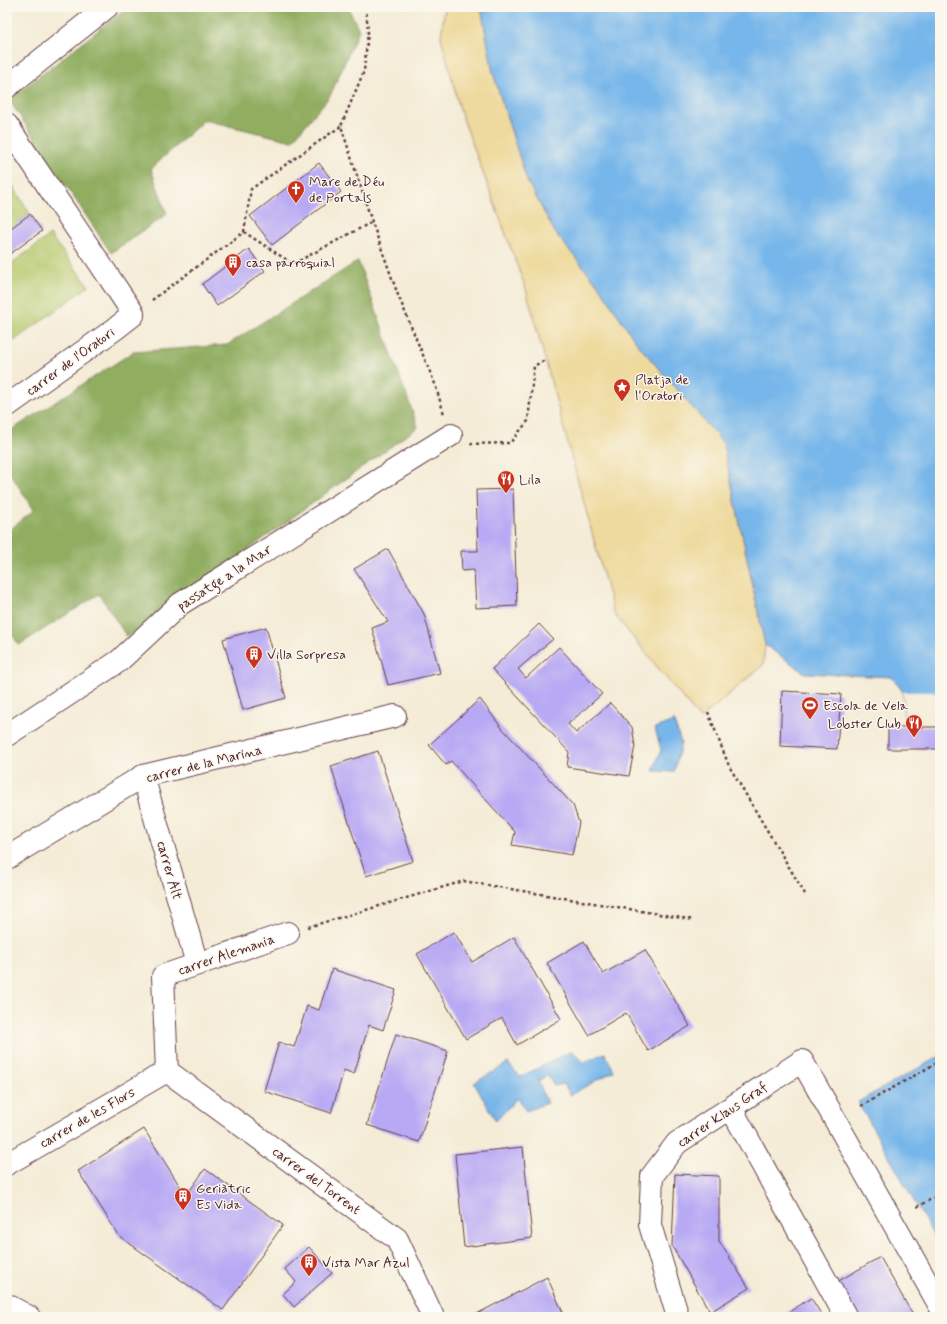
<svg xmlns="http://www.w3.org/2000/svg" width="947" height="1324" font-family="Mynerve,sans-serif">
<style>
.green{fill:#b5c96d;stroke:#80744c}
.forest{fill:#90ad60;stroke:#6d6646}
.sand{fill:#eeda9e;stroke:#9c7c64}
.water{fill:#76b6ea;stroke:#606a8a}
.pier{fill:#f4ecd7}
.building{fill:#b8a9f4}
.lines{fill:none;stroke-linecap:round;stroke-linejoin:round}
.minor-casing{stroke:#643e45;stroke-width:24}
.path{stroke:#643e45;stroke-width:2.5;stroke-dasharray:3 3;stroke-linecap:butt}
.minor{stroke:#fff;stroke-width:22}
.labels{text-anchor:middle;stroke-width:3;stroke-linejoin:round;paint-order:stroke}
.poi-label{font-size:14px;fill:#4a1f2b;stroke:#fbf7ec;text-anchor:start}
.street-label{font-size:14px;fill:#4a1f2b;stroke:#fbf7ec}
</style>
<rect width="100%" height="100%" fill="#fbf7ec"/>
<filter id="ink" filterUnits="userSpaceOnUse"><feTurbulence type="fractalNoise" baseFrequency=".025" numOctaves="2"/><feDisplacementMap in="SourceGraphic" scale="8" xChannelSelector="R" yChannelSelector="G"/><feConvolveMatrix kernelMatrix="1 2 1 2 8 2 1 2 1" color-interpolation-filters="sRGB"/></filter>
<filter id="wash" filterUnits="userSpaceOnUse"><feTurbulence type="fractalNoise" baseFrequency=".012" numOctaves="4" result="noise"/><feDisplacementMap in="SourceGraphic" scale="16" xChannelSelector="R" yChannelSelector="G"/><feGaussianBlur stdDeviation="0.9" result="paint"/><feColorMatrix in="noise" values="0 0 0 0 0 0 0 0 0 0 0 0 0 0 0 0 0 1.4 0 .05"/><feComposite in="paint" operator="in"/></filter>
<g filter="url(#wash)">
<rect width="100%" height="100%" fill="#f4ecd7"/>
<path class="green" d="M7 176 30 214 7 231Z
M50 235 89 286 7 346V267Z"/>
<path class="forest" d="M128 7H348L359 30 330 96 292 141 204 120 151 169 167 214 111 253 9 100Z
M358 261 418 427 127 637 99 594 19 645 7 627V532L34 510 7 469V433L133 352 227 345Z"/>
<path class="sand" d="M445 7H481L493 73 527 181 556 234 599 286 635 341 723 443 765 645 763 665 700 719 614 614 526 289 461 113 441 37Z"/>
<path class="water" d="M481 7H940V732L905 733 903 692 892 677 805 673 765 645 723 443 635 341 599 286 556 234 527 181 493 73Z
M674 721 681 743 674 772 653 771 661 750 655 728Z
M572 1051 584 1062 605 1053 614 1071 570 1095 564 1084 554 1086 548 1075 538 1081 547 1103 526 1111 517 1098 496 1121 474 1083 508 1063 520 1077Z
M940 1056V1247L858 1102Z"/>
<path class="pier" d="M903 692H940V732L905 733Z"/>
<g id="blocks">
<path class="building" d="M319 163 341 192 272 245 250 216Z
M30 214 42 231 7 256V231Z
M249 249 265 271 217 306 202 284Z
M513 489 517 606 476 608 474 570 462 571 461 551H478L476 490Z
M388 549 424 614 440 673 388 685 372 628 388 622 354 569Z
M539 624 553 639 518 669 526 678 559 647 602 694 568 724 576 733 610 703 632 727 635 746 629 776 567 767 569 752 492 669Z
M266 627 286 698 243 710 223 639Z
M782 691 841 694 837 749 780 746Z
M480 699 501 727 573 805 579 823 572 855 512 845 515 832 451 761 446 765 429 745Z
M888 727H940V749H888Z
M378 751 413 861 366 876 331 766Z
M454 932 472 962 514 937 561 1019 517 1045 502 1018 466 1039 417 954Z
M584 941 603 974 645 950 690 1026 648 1051 626 1013 589 1035 547 963Z
M332 969 396 990 383 1030 369 1025 354 1074 344 1070 331 1113 264 1091 279 1042 294 1047 307 1006 319 1010Z
M396 1034 448 1051 419 1142 367 1125Z
M144 1129 186 1196 205 1169 283 1225 223 1310 119 1236 78 1171Z
M523 1147 532 1238 464 1247 455 1154Z
M675 1174 719 1176V1241L749 1288 710 1312 672 1246Z
M309 1247 332 1273 294 1307 283 1294 296 1282 285 1269Z
M880 1257 914 1317H857L837 1282Z
M547 1277 565 1317H471Z
M811 1298 823 1317H781Z"/>
</g>
</g>
<g filter="url(#ink)">
<use href="#blocks" fill-opacity="0" stroke="#643e45" stroke-width="1"/>
<g class="lines">
<g class="minor-casing">
<path id="minor" d="M7 87 107 7
M7 125 133 313V315L115 329 7 406
M7 735 119 661 180 604 451 435
M143 776 197 964
M7 858 143 776 395 716
M167 1071 397 1239 433 1317
M167 1071 163 976 288 933
M731 1108 846 1317
M7 1164 167 1071
M7 1305 29 1317
M678 1317 650 1225 652 1176 677 1143 802 1061 940 1306"/>
</g>
<path class="path" d="M366 7 368 32 364 71 341 126 372 222 398 295 435 384 444 414
M244 232 251 189 341 126
M152 300 244 232 293 264 372 222
M470 444 510 443 528 421 534 366 545 360
M708 712 729 766 805 894
M308 927 464 881 694 920
M861 1106 940 1061
M917 1207 940 1194"/>
<use href="#minor" class="minor"/>
</g>
</g>
<defs>
<g id="church-pin" transform="scale(0.9)"><path d="M0 17L-7.5 6A9.5 9.5 0 1 1 7.5 6Z" fill="#c8321e" stroke="#fbf7ec"/><path d="M-1.2-6h2.4v3.5h3.3v2.4h-3.3V6h-2.4V-.1h-3.3v-2.4h3.3Z" fill="#fff"/></g>
<g id="building-pin" transform="scale(0.9)"><path d="M0 17L-7.5 6A9.5 9.5 0 1 1 7.5 6Z" fill="#c8321e" stroke="#fbf7ec"/><path d="M-4-6H4V6H1V3H-1V6H-4ZM-2.5-4.3h1.7v1.8h-1.7ZM.8-4.3h1.7v1.8H.8ZM-2.5-1h1.7V.8h-1.7ZM.8-1h1.7V.8H.8Z" fill="#fff"/></g>
<g id="sight-pin" transform="scale(0.9)"><path d="M0 17L-7.5 6A9.5 9.5 0 1 1 7.5 6Z" fill="#c8321e" stroke="#fbf7ec"/><path d="M0-6L1.8-2.2L6-1.7L2.9 1.2L3.7 5.4L0 3.3L-3.7 5.4L-2.9 1.2L-6-1.7L-1.8-2.2Z" fill="#fff"/></g>
<g id="restaurant-pin" transform="scale(0.9)"><path d="M0 17L-7.5 6A9.5 9.5 0 1 1 7.5 6Z" fill="#c8321e" stroke="#fbf7ec"/><path d="M-5-6h1v4h1v-4h1v4h1v-4h1v5L-1.5 .5V6h-2V.5L-5-1ZM5-6V6H3V1.5H1.5Q1.5-4 5-6Z" fill="#fff"/></g>
<g id="stadium-pin" transform="scale(0.9)"><path d="M0 17L-7.5 6A9.5 9.5 0 1 1 7.5 6Z" fill="#c8321e" stroke="#fbf7ec"/><path d="M0-5a6.5 5 0 1 0 0 10a6.5 5 0 1 0 0-10ZM-3.5-1.8h7v3.6h-7Z" fill="#fff"/></g>
</defs>
<g fill-rule="evenodd">
<use href="#church-pin" x="296" y="189"/>
<use href="#building-pin" x="233" y="262"/>
<use href="#sight-pin" x="622" y="387"/>
<use href="#restaurant-pin" x="506" y="479"/>
<use href="#building-pin" x="254" y="654"/>
<use href="#stadium-pin" x="810" y="705"/>
<use href="#restaurant-pin" x="914" y="723"/>
<use href="#building-pin" x="183" y="1196"/>
<use href="#building-pin" x="309" y="1262"/>
</g>
<g class="labels">
<g class="poi-label">
<text x="309" y="186">Mare de Déu<tspan x="309" dy="16">de Portals</tspan></text>
<text x="246" y="267">casa parroquial</text>
<text x="635" y="384">Platja de<tspan x="635" dy="16">l'Oratori</tspan></text>
<text x="519" y="484">Lila</text>
<text x="267" y="659">Villa Sorpresa</text>
<text x="823" y="710">Escola de Vela</text>
<text x="901" y="728" text-anchor="end">Lobster Club</text>
<text x="196" y="1193">Geriàtric<tspan x="196" dy="16">Es Vida</tspan></text>
<text x="322" y="1267">Vista Mar Azul</text>
</g>
<g class="street-label">
<text transform="translate(70 361) rotate(-36)" y="5">carrer de l'Oratori</text>
<text transform="translate(224 577) rotate(-33)" y="5">passatge a la Mar</text>
<text transform="translate(204 763) rotate(-14)" y="5">carrer de la Marina</text>
<text transform="translate(170 870) rotate(74)" y="5">carrer Alt</text>
<text transform="translate(226 954) rotate(-19)" y="5">carrer Alemania</text>
<text transform="translate(722 1114) rotate(-34)" y="5">carrer Klaus Graf</text>
<text transform="translate(87 1117) rotate(-30)" y="5">carrer de les Flors</text>
<text transform="translate(317 1180) rotate(36)" y="5">carrer del Torrent</text>
</g>
</g>
<rect width="947" height="1324" fill="none" stroke="#fbf7ec" stroke-width="24"/>
</svg>
